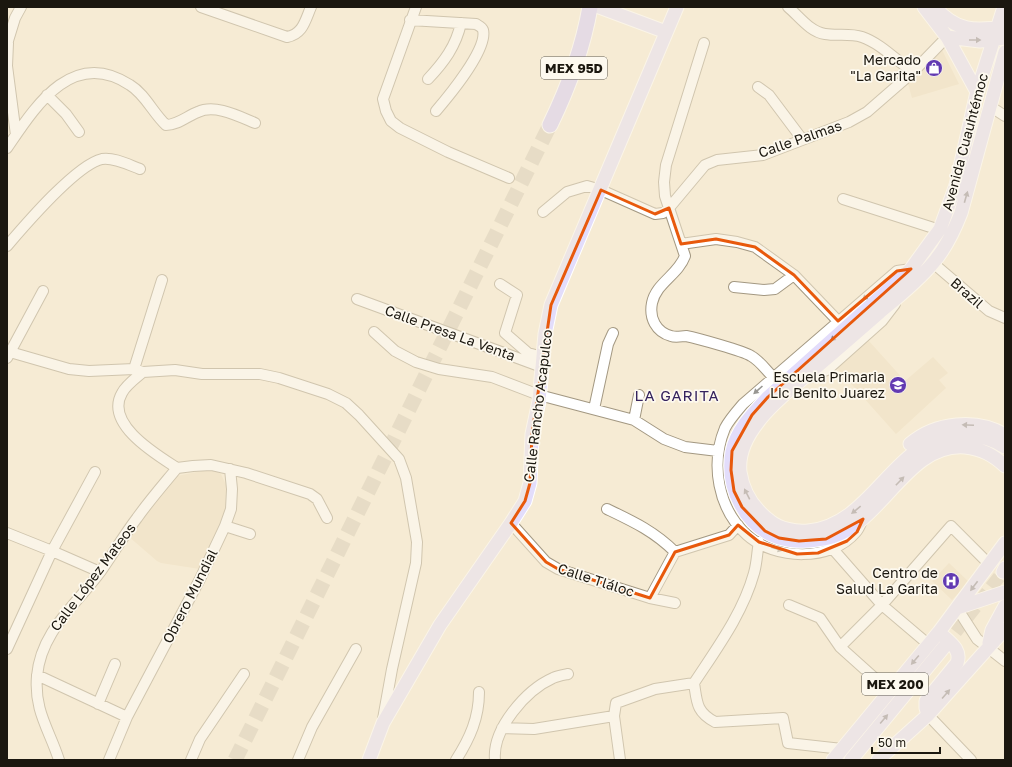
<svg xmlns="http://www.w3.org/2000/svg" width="1012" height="767" font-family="'Golos Text',sans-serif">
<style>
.built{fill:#eedec0}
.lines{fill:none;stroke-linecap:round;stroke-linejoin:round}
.major-tunnel{stroke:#d5cbb6;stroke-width:13;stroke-dasharray:13 6;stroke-linecap:butt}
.highway-tunnel{stroke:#d5cbb6;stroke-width:15;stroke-dasharray:15 8;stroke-linecap:butt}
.minor-casing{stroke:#a39882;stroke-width:12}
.major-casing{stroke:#fff;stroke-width:15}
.highway-casing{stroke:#fff;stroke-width:17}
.minor{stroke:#fff;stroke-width:10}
.major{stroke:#e3ddfb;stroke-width:13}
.highway{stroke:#d0c7f8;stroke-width:15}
.oneway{fill:#898491}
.oneway2{fill:#989793}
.marked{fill:none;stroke:#e8590c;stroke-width:3;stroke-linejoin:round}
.labels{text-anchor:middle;stroke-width:3.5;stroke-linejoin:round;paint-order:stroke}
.shield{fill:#fdf9ef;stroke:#5f5b52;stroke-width:1}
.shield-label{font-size:13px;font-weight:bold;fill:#1b170f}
.poi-label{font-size:14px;fill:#1b170f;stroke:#fdf9ef;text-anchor:end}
.street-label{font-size:14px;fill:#1b170f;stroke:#fdf9ef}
.neighbourhood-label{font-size:15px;letter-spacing:1px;fill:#35235e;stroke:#fdf9ef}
</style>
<rect width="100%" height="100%" fill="#f6ebd4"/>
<path class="built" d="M942 50 959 84 912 98 907 80 927 59Z
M868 340 905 381 933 357 948 373 939 380 946 388 896 434 837 368Z
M207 470H215L221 474 226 485 225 509 221 524 200 569 161 563 157 561 128 536 156 499 177 476Z
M949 563 969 582 952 600 932 581Z"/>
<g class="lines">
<path class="major-tunnel" d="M944 647 1003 572"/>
<path class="highway-tunnel" d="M235 760 550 125"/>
<g class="minor-casing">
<path id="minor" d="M201 7 287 37C303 34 305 21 311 7
M416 7 383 99 386 111 391 121 400 128 448 152 509 178
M788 7C799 16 810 32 825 34 837 36 850 33 862 37 880 43 897 61 913 72
M410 20 476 24C479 26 482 27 483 30 488 49 448 97 436 111
M8 43 7 66 16 135
M704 43 666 165 664 182 665 196 685 256C678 275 656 283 652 303 649 318 656 332 671 336 676 338 682 336 686 336 696 338 744 351 751 356 759 360 766 370 773 377
M7 44 15 18 21 7
M428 79C444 62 456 46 461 23
M758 87 769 95 802 139
M47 95 66 114 79 132
M991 107 1005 116
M7 148C35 107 72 47 130 85 145 94 153 113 166 125 178 125 187 116 198 112 215 104 238 116 255 123
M843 199 946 232
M543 212 567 192 587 186 601 190 655 214 663 213 669 208 705 165 717 160 763 155 849 122 867 112 913 72 947 37
M681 244 716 239 737 242 755 247 794 275 838 321
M7 246C25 225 76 165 102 159 114 157 129 165 140 169
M933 263 989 311 1005 318
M500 284 517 295 505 333 528 353 542 357
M734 287 764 290 775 289 794 275
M357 299 542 367
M374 332 395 351 416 362 439 369 492 377 539 395 634 420 664 439 685 447 718 451
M10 352 69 369 89 371 134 369 143 372 175 370 202 374H260L279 378 328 394 346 403 359 415 399 459 406 478 417 542 416 563 392 669 383 719
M7 358 43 291
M134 369 162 280
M143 372C136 378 126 385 122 393 104 424 157 455 177 468
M808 378 827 370 882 321 895 304
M594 409 608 344 613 333
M634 420 639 395
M177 468 193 466 211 465 246 473 310 494 317 499 327 518
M607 509C632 521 654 531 675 552
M863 519C861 523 859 529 856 532 831 562 775 560 747 535 718 509 710 464 725 428 729 420 737 411 743 404L897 271 911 269
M511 523 546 562 558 569 650 598 675 603
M225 526 250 534
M7 533 52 551 100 572
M832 548 882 605 928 644
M650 598 675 552 729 535 738 525
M789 605 820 618 840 647 889 691
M957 608 977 639 1005 661
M840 647 882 605 951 526 990 565
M7 649 52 551 95 472
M37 675 127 717
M694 683C697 702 696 712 715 722L783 718 788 743 842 749
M98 704 115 664
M928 715 971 760
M502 728 534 729 614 716
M59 760C49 729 34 711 37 676 41 631 76 605 101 571 113 554 124 535 137 518 149 501 163 485 177 468
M109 760 127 717 200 579 225 526 231 509 232 489 230 469
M191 760 200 739 244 674
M298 760 312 727 356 649
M456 760C470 738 479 718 479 692
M495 760C492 729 526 690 553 678 557 676 563 675 568 674
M620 760 614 716 616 703 655 689 694 683C717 648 743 613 754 573 757 563 757 552 759 542"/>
</g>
<g class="major-casing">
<path id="major" d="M599 7 666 32
M924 7 947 37 980 41 1005 38
M935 7C956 32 975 31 1005 27
M1004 7 977 92 956 185 940 229 911 269 768 397C754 412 736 430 732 452 726 486 744 527 779 538 793 542 810 542 824 539 880 530 905 442 965 447 982 449 993 455 1005 466
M947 37 977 92
M1005 52 961 213C954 231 946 248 933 263 918 281 898 297 880 312 856 333 832 354 807 375 791 389 771 404 758 422 747 436 738 454 740 472 743 492 754 509 770 521 780 529 795 532 808 531 876 525 895 431 966 435 981 436 993 439 1005 447
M910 444C935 422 977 418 1005 435
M1003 572 1005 568
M957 608 1005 592
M989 643 992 630 1005 606
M928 715 926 708V701L957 663C962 649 949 642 940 633
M369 760 383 723 440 625 511 523 525 501 530 483 532 434 539 401 545 334 551 305 677 7
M833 760 939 632 1005 543
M851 760 944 647
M878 760 928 715 1005 629"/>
</g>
<g class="highway-casing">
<path id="highway" d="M550 125C568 88 583 48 590 7"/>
</g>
<use href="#minor" class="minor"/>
<use href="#major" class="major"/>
<use href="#highway" class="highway"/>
</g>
<defs><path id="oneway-solid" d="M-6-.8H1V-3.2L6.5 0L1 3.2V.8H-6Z"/></defs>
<g class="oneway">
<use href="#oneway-solid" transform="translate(975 40)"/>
<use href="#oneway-solid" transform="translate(966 197) rotate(-74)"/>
<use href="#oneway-solid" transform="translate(835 337) rotate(138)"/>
<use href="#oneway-solid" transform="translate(968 425) rotate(-177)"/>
<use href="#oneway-solid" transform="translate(900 481) rotate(-46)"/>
<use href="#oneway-solid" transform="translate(747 494) rotate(-117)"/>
<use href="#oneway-solid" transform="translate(856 510) rotate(141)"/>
<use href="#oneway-solid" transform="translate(974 586) rotate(127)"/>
<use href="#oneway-solid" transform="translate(915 660) rotate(130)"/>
<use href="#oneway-solid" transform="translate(946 694) rotate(-49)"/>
<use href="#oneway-solid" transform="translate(884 719) rotate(-50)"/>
</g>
<g class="oneway2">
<use href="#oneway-solid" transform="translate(867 296) rotate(140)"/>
<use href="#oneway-solid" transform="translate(758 390) rotate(138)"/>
<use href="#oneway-solid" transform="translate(777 549) rotate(16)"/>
</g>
<path d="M0 0H1012V767H0ZM601 190 655 214 669 208 681 244 716 239 755 247 794 275 838 321 897 271 911 269 768 397 752 415 732 451 731 470 734 491 742 507 765 531 779 538 799 541 826 539 863 519 857 532 847 541 818 553 797 554 759 542 738 525 729 535 675 552 650 598 558 569 546 562 511 523 525 501 530 483 532 434 551 305Z" fill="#f6ebd4" fill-opacity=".55" fill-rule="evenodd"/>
<path class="marked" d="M601 190 655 214 669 208 681 244 716 239 755 247 794 275 838 321 897 271 911 269 768 397 752 415 732 451 731 470 734 491 742 507 765 531 779 538 799 541 826 539 863 519 857 532 847 541 818 553 797 554 759 542 738 525 729 535 675 552 650 598 558 569 546 562 511 523 525 501 530 483 532 434 551 305Z"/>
<defs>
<g id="shop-disc" transform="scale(0.9)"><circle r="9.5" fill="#623ab2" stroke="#fdf9ef"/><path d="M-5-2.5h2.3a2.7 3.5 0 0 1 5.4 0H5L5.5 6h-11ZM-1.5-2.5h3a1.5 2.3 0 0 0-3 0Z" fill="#fff"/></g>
<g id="school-disc" transform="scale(0.9)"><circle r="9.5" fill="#623ab2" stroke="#fdf9ef"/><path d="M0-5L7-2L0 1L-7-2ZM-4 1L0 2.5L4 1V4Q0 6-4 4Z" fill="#fff"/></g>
<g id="hospital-disc" transform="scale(0.9)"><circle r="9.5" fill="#623ab2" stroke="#fdf9ef"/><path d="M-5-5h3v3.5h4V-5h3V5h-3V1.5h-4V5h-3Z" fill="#fff"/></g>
</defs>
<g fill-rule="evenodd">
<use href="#shop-disc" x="934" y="68"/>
<use href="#school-disc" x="898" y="385"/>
<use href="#hospital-disc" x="951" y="581"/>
</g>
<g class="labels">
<g class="shield">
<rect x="541" y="57" width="66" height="22" rx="3"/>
<rect x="862" y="673" width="66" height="22" rx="3"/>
</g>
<g class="shield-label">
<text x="574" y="73">MEX 95D</text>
<text x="895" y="689">MEX 200</text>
</g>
<g class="poi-label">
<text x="921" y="65">Mercado<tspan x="921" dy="16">"La Garita"</tspan></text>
<text x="885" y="382">Escuela Primaria<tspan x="885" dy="16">Lic Benito Juarez</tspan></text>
<text x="938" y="578">Centro de<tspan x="938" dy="16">Salud La Garita</tspan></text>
</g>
<g class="street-label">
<text transform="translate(800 139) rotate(-19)" y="5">Calle Palmas</text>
<text transform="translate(965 142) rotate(-75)" y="5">Avenida Cuauhtémoc</text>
<text transform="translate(967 293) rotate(41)" y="5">Brazil</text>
<text transform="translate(450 333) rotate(20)" y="5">Calle Presa La Venta</text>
<text transform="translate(538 406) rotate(-83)" y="5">Calle Rancho Acapulco</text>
<text transform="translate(93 577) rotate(-53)" y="5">Calle López Mateos</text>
<text transform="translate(596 580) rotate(18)" y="5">Calle Tláloc</text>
<text transform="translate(190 596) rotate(-63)" y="5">Obrero Mundial</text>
</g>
<g class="neighbourhood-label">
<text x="677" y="401">LA GARITA</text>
</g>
</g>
<rect width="1012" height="767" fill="none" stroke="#1b170f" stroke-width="16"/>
<path d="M872 747v6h68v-6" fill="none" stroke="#1b170f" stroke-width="2"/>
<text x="878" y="747" font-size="12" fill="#1b170f" stroke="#fdf9ef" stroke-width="3" paint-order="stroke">50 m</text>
</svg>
